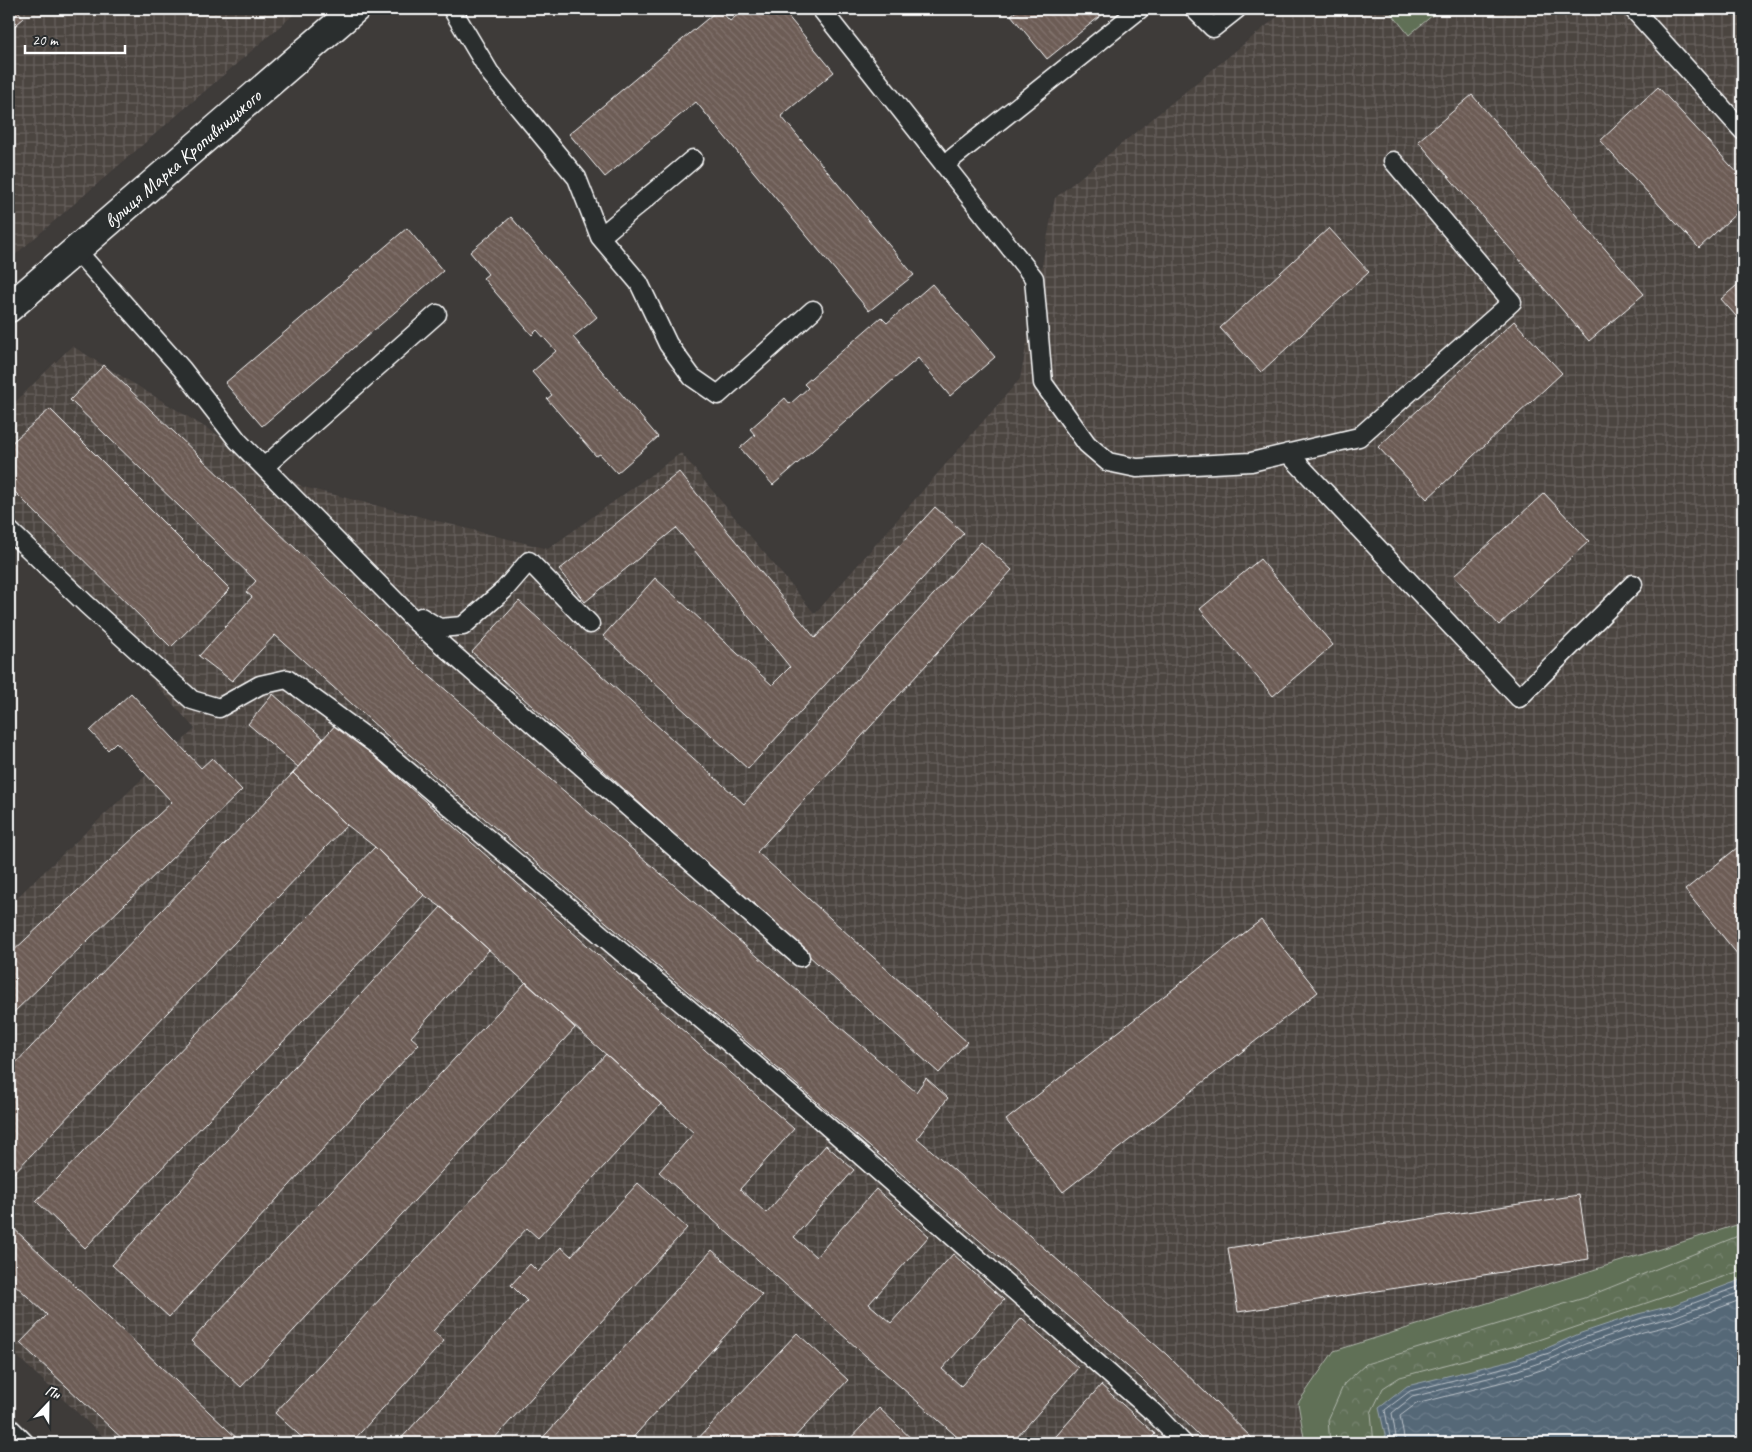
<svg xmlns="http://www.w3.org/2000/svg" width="1752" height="1452" font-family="Caveat,sans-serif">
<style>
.industrial{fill:url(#industrial-grid)}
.grass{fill:#606f57;stroke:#b0b7ab}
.forest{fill:url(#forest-crowns);stroke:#b0b7ab}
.water{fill:url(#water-waves);stroke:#98a4ad}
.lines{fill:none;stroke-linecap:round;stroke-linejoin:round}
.shore{stroke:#bbc2c9;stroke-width:1}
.building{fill:url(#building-back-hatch);stroke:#fff}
.lane-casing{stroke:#fff;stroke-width:21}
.street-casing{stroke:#fff;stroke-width:31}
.lane{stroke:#2a2d2e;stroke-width:18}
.street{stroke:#2a2d2e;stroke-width:28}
.labels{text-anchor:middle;stroke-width:4.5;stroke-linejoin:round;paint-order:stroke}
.street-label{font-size:20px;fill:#fff;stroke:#2a2d2e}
</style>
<defs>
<pattern id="industrial-grid" width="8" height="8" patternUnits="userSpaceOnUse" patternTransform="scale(1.25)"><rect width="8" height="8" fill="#4c4541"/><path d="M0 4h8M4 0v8" fill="none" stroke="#67615e"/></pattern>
<pattern id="forest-crowns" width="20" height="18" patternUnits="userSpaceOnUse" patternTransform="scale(1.25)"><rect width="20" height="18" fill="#606f57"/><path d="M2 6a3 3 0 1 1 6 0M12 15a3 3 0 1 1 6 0" fill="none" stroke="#788570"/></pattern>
<pattern id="water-waves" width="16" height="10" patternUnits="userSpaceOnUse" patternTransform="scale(1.25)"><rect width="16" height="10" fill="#546777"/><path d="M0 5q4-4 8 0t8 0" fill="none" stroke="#6e7e8b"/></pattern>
<pattern id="building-back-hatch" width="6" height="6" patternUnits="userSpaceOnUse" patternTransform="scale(1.25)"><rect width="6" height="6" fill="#6c5b54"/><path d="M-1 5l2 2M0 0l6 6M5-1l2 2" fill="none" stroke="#82746e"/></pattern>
</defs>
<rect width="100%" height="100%" fill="#3e3b39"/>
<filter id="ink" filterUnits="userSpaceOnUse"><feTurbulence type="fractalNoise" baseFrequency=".02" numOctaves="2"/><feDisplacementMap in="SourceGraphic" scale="10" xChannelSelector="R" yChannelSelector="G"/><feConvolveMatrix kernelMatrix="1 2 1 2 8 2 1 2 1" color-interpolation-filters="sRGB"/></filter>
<g filter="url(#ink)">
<path class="industrial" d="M9 9H300L9 260Z
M1287 9H1388L1409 34 1440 9H1743V1223L1334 1351 1298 1403 1305 1443H110L20 1359 9 1345V905L195 729 9 517V408L72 346 303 487 548 549 681 453 815 614 1020 379 1055 198Z"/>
<path class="grass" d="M1388 9H1440L1409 35Z
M1743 1223V1443H1305L1298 1403 1334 1351Z"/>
<path class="forest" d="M1743 1234V1270L1538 1340 1400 1377 1383 1388 1371 1413 1374 1443H1330L1328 1420 1344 1384 1366 1364 1584 1298Z"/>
<path class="water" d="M1743 1279V1443H1387L1379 1408 1407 1386 1508 1361 1547 1348 1581 1333 1638 1314 1671 1306Z"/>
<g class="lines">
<path class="shore" d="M1391 1443 1385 1410 1410 1391 1510 1366 1549 1353 1583 1338 1639 1319 1672 1311 1743 1285
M1397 1443 1392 1413 1412 1397 1512 1372 1551 1359 1585 1344 1641 1325 1674 1317 1743 1291
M1405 1443 1400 1416 1416 1404 1514 1379 1553 1366 1588 1351 1643 1332 1676 1324 1743 1299"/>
</g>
<path class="building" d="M9 9H16L24 18 9 31Z
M719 9 730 21 745 9H782L834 72 781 116 914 275 869 311 696 102 605 177 569 134Z
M1019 9H1109L1047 59 1011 15Z
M1658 87 1743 179V207L1699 248 1600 141Z
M1472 95 1644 294 1589 341 1418 141Z
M511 217 597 317 573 337 658 437 617 473 600 454 596 456 547 399 552 395 532 372 556 351 537 330 532 335 483 278 488 274 470 252Z
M407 228 443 271 262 426 225 383Z
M1329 228 1369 272 1261 372 1220 328Z
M1743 280V324L1721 299Z
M932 284 995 357 950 396 918 358 773 485 740 448 755 435 750 429 785 398 790 404 808 388 804 384 881 317 887 323Z
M1514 321 1562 373 1427 499 1378 447Z
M104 365 419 667 916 1092 926 1078 948 1098 917 1138 1166 1354 1257 1443H1207L1141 1378 390 738 275 635 232 681 199 656 252 597 246 592 256 581 70 400Z
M50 409 230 589 171 647 9 486V445Z
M679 472 815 638 935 507 964 533 748 769 603 636 655 578 772 685 790 667 676 528 585 602 559 570Z
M1544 493 1589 541 1499 625 1454 576Z
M981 542 1012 570 757 852 967 1042 939 1073 472 652 519 601 744 804Z
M1260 559 1333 645 1273 696 1200 609Z
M131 693 201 768 212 758 242 790 9 1017V955L172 802 116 742 108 750 90 731Z
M273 694 323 738 298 767 248 724Z
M337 723 794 1129 740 1189 766 1213 826 1145 854 1170 794 1237 816 1257 876 1189 929 1236 869 1304 891 1323 953 1254 1004 1300 942 1369 961 1386 1022 1318 1078 1368 1017 1437 1024 1443H964L659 1172 694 1133 441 907 424 895 375 847 347 825 293 773Z
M293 773 347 825 9 1178V1070Z
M1743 843V961L1685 890Z
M375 847 424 895 85 1248 36 1201Z
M441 907 489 950 411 1037 419 1044 169 1317 112 1265Z
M1261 920 1318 992 1063 1192 1006 1120Z
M526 982 575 1028 241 1387 191 1341Z
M606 1054 661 1104 538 1238 527 1228 433 1331 444 1341 351 1443H308L275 1413Z
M638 1183 687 1228 490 1443H397L527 1301 511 1285 530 1264 538 1272 561 1247 571 1256Z
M1579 1195 1589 1259 1238 1312 1228 1248Z
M9 1224 242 1443H127L20 1343 47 1315 9 1279Z
M712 1250 762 1295 628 1443H538Z
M797 1333 848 1380 789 1443H694Z
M1101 1385 1155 1434 1147 1443H1050Z
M879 1408 916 1443H846Z"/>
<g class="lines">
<g class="lane-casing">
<path id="lane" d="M452 9 490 73 577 178 600 237 639 283 668 344 692 377 718 395 813 310
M821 9 1034 278 1043 383 1087 444 1108 462 1137 468 1251 462 1359 437 1512 302 1393 161
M1194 9 1213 28 1237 9
M1633 9 1743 131
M944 165 1140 9
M600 237 693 159
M76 250 182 369 238 441 416 622 800 957
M1288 453 1519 698 1633 584
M264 467 437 314
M9 530 86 604 192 700 219 708 260 685 287 679 378 746 819 1119 1154 1413 1183 1443
M421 617 439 628 463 626 504 590 529 561 590 624
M9 1427 25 1443"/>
</g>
<g class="street-casing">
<g id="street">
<path id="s1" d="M9 308 355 9"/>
</g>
</g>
<use href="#lane" class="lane"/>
<use href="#street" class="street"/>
</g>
</g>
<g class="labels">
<g class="street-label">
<text dy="7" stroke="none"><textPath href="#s1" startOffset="229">вулиця Марка Кропивницького</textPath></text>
</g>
</g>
<rect width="1752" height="1452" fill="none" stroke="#2a2d2e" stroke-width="30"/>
<rect x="15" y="15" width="1722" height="1422" fill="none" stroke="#fff" stroke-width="2" filter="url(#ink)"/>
<g transform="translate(48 1404) rotate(22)" stroke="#2a2d2e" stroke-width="4" paint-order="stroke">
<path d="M0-4L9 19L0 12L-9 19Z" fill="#ffffff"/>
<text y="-8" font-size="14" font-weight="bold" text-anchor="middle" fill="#ffffff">Пн</text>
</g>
<path d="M25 45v8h100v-8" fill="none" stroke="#ffffff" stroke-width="2.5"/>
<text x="32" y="45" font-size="15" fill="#ffffff" stroke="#2a2d2e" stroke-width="4" paint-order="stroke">20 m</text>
</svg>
